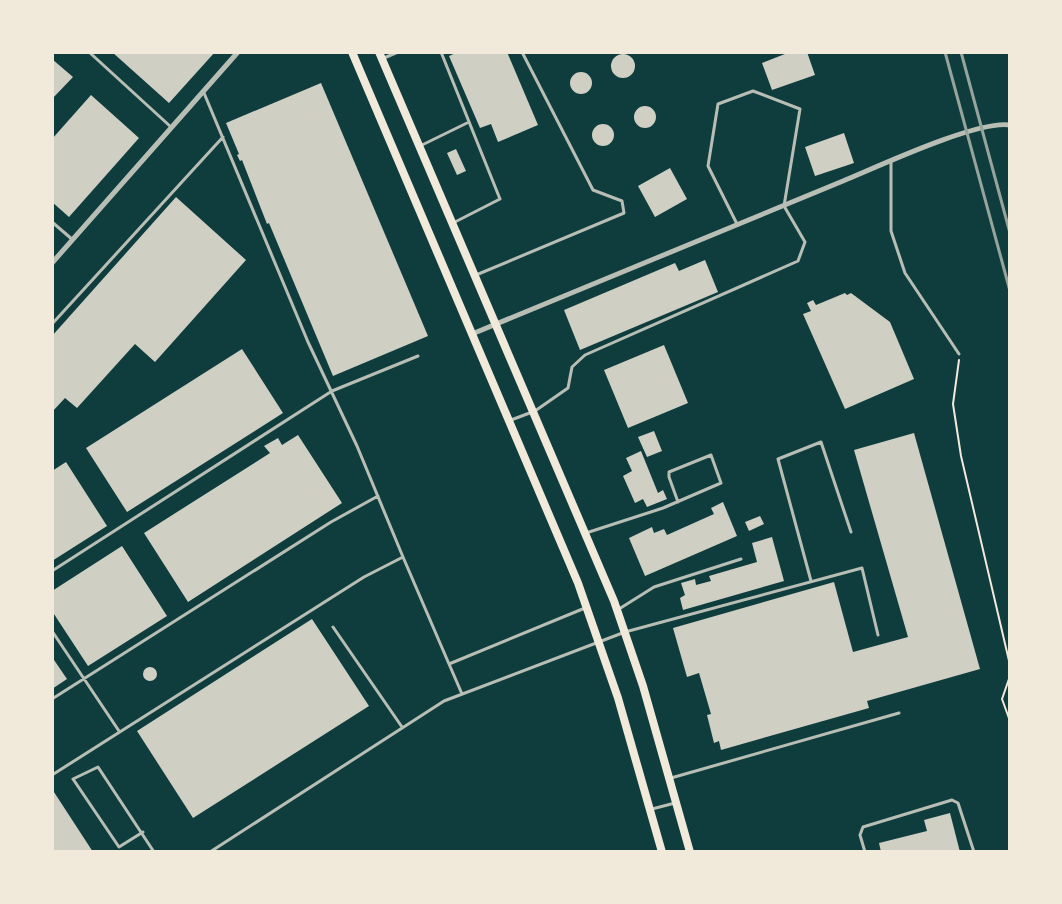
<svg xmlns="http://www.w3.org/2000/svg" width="1062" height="904" font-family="'Archivo Narrow',sans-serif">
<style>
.building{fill:#cfcfc3}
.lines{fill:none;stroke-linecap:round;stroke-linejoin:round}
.path{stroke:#f1e9da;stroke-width:2}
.service{stroke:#b8beb3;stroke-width:3}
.minor{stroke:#b8beb3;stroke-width:5}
.secondary{stroke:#f1e9da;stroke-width:8}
.rail{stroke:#97a49c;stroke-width:3}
</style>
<rect width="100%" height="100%" fill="#0f3d3e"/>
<path class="building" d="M112 52H215L169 103Z
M458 52H507L538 125 498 142 491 124 480 128 449 56Z
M790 52H807L815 75 772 90 762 63Z
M611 66a12 12 0 1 1 24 0a12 12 0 1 1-24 0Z
M52 59 73 77 52 99Z
M570 83a11 11 0 1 1 22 0a11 11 0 1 1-22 0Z
M321 83 428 336 333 376 269 223 267 224 242 160 240 161 237 155 239 154 226 123Z
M91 95 139 138 69 217 52 202V139Z
M634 117a11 11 0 1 1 22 0a11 11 0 1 1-22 0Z
M592 135a11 11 0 1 1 22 0a11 11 0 1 1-22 0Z
M844 133 854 163 815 176 805 147Z
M456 149 466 171 457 175 447 153Z
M670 168 687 199 655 217 638 186Z
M176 197 246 260 155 362 135 344 77 408 65 398 52 412V336Z
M705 260 718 292 580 350 564 310 675 263 679 271Z
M845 293 847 295 851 293 890 322 914 379 845 409 803 314 811 311 807 303 813 300 816 305Z
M664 345 688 403 628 428 604 370Z
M242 349 283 413 127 512 86 448Z
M654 431 662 451 647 457 638 437Z
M914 433 980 669 867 701 869 708 721 750 719 741 714 743 707 715 711 714 699 673 687 677 673 628 834 582 853 652 908 637 854 450Z
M298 435 342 503 188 602 144 533 270 453 264 446 278 438 282 445Z
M641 451 658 493 663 490 667 499 647 507 643 499 635 503 623 476 632 471 626 458Z
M66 462 107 526 52 561V471Z
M723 502 737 536 645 576 629 538 652 527 654 533 664 529 667 535 714 514 711 508Z
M760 516 764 524 749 531 745 522Z
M772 537 784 581 683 610 680 598 685 595 681 583 695 579 696 585 711 581 709 576 757 562 752 543Z
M122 546 167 616 88 666 52 611V591Z
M312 619 369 706 193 818 137 731Z
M52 657 67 679 52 689Z
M143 674a7 7 0 1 1 14 0a7 7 0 1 1-14 0Z
M52 789 93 852H52Z
M950 813 960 852H881L879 843 927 831 924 820Z"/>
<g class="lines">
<path class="path" d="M959 360 953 404 961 456 1010 665
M1010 676 1002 699 1010 721"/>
<path class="service" d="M89 52 171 127
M441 52 500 199 453 223
M384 58 398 52
M204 93 308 342 357 446 403 557
M420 146 469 122
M891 162V231L905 273 959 354
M52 222 73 240
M476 275 624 213 622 201 593 190 522 52
M52 324 223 137
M511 420 535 411 568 388 572 367 585 355 798 261 805 242 784 206 800 109 753 91 718 104 708 166 737 224
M586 533 663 508 721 483 711 455 669 472V477L678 502
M52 571 332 391 418 356
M811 581 778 459 821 442 851 532
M619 609 654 587 741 559
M333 627 402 727
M52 631 119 731
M449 664 462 694
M52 699 331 522 378 496
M52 775 364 577 403 557 449 664 585 608
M671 778 899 713
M652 809 675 803
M143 832 119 847 73 779 98 767 154 852
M210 852 444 701 625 632 862 568 878 635
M865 852 860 835 863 827 952 800 958 803 974 852"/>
<path class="minor" d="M52 263 238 52
M472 334C596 283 719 232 843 181 877 167 977 120 1010 125"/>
<path class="secondary" d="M352 52 578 583 618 698 662 852
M379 52 614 601 643 686 690 852"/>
<path class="rail" d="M945 52 1010 291
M961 52 1010 233"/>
</g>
<rect width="1062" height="904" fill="none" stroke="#f1e9da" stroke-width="108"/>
</svg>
